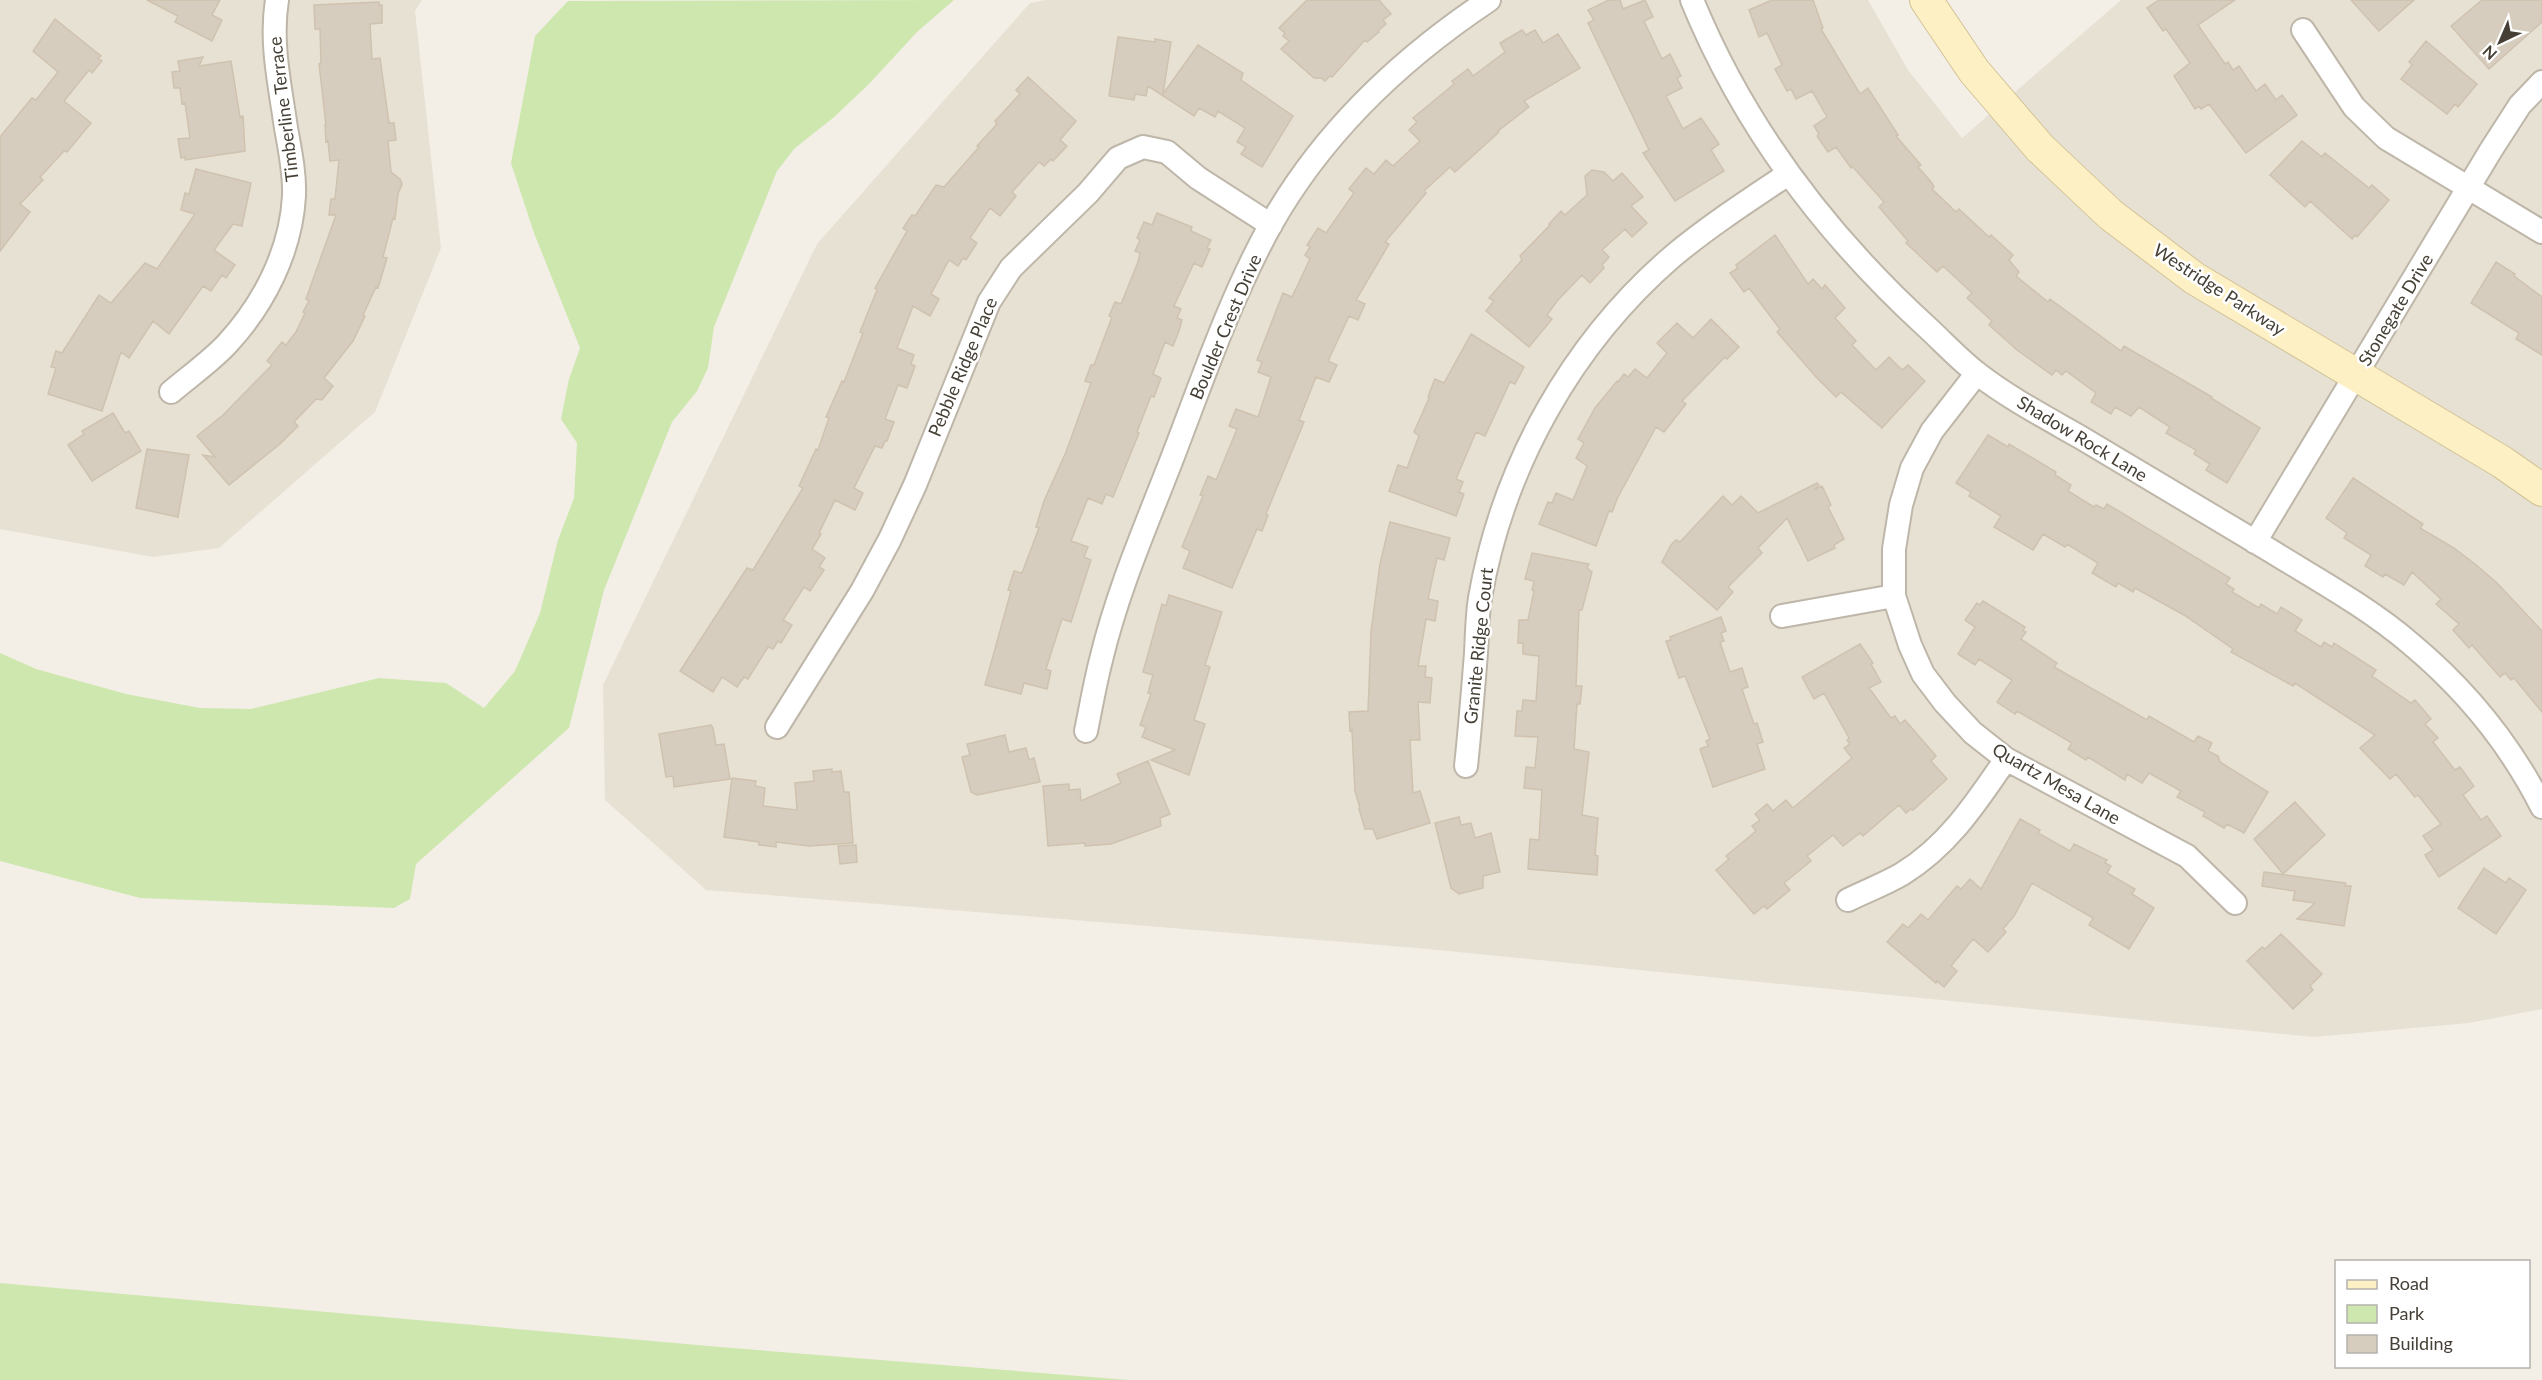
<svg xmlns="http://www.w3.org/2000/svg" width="2542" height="1380" font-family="Lato,sans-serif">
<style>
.residential{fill:#e7e1d4}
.green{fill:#cee7af}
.building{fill:#d7cdbf;stroke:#cfc2af;stroke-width:1.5}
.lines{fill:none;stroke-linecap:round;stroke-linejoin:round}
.street-casing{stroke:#beb7a9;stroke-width:26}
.secondary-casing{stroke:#d2c396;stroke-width:34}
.street{stroke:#fff;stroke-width:22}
.secondary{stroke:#fef0c5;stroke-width:32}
.labels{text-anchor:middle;stroke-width:5;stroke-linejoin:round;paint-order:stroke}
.street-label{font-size:18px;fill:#453f35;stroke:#fff}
</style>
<rect width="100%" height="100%" fill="#f3efe6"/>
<path class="residential" d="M0 0H422L415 11 441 248 375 412 219 548 153 557 0 529Z
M1046 0H1868L1908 70 1962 138 2121 0H2542V1009L2469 1023 2314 1037 1417 948 706 890 605 800 603 685 817 244 1030 3Z"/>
<path class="green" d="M954 0 917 32 869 84 833 118 795 148 777 171 714 327 708 368 697 391 672 422 604 590 569 728 416 864 410 899 394 908 140 898 0 861V653L36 669 126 694 200 708 251 709 379 678 446 683 484 708 515 671 540 613 558 540 574 498 577 443 561 419 569 379 580 348 534 233 511 163 535 36 568 1Z
M0 1283 720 1347 1129 1380H0Z"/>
<path class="building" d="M147 0H220L212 15 222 20 212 41 175 22 178 16Z
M1307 0H1379L1391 14 1383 20 1386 24 1378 31 1379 32 1367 42 1365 40 1332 77 1330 76 1325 81 1321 78H1314L1281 49 1289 41 1283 36 1285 33 1279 28Z
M1609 0H1620L1623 9 1645 0 1653 17 1644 21 1662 59 1670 54 1681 76 1677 78 1682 88 1666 96 1683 129 1701 118 1719 144 1711 150 1724 171 1675 201 1643 153 1649 150 1588 23 1594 20 1588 10Z
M1772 0H1813L1823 28 1821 29 1860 94 1868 88 1898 135 1896 136 1921 165 1918 167 1932 183 1934 187 1932 189 1956 212 1959 209 1989 237 1991 235 2013 255 2009 260 2019 272 2016 276 2048 302 2050 299 2121 351 2124 346 2212 397 2211 398 2260 428 2227 483 2206 470 2210 464 2194 454 2196 450 2166 433 2170 427 2139 407 2131 416 2115 407 2111 414 2091 402 2096 393 2066 371 2062 375 2056 370 2052 375 2017 350 1989 325 1992 321 1967 298 1972 293 1943 266 1937 272 1906 243 1908 241 1879 207 1884 202 1852 166 1851 168 1836 147 1828 152 1817 136 1819 134 1814 126 1827 117 1812 91 1796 99 1791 89 1787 91 1775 69 1782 65 1767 33 1759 37 1749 10Z
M2159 0H2235L2198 25 2225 64 2228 62 2233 70 2239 66 2256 91 2265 84 2276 100 2282 95 2297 115 2246 153 2209 104 2201 109 2199 106 2195 109 2174 76 2190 63 2166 29 2163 31 2147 8Z
M2351 0H2414L2379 31Z
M2482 0H2542V22L2489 69 2451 26Z
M379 2V5H382V23L370 24 372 59 380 58 389 123H394L396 140 388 141 391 172 400 179 402 184 398 194 395 219 393 218 383 257 387 258 378 288 376 287 363 315 365 316 353 341 324 378 333 386 322 400 316 399 294 422 298 426 280 444 229 485 203 455 215 457 197 436 223 415 272 365 267 361 282 342 286 345 296 332 305 313 303 312 309 301 306 299 336 215H329L331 199H335L339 160 330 161 328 141 326 142 325 125H326L319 64 321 63 320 29H315L314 5Z
M55 19 101 56 98 58 102 61 92 73 89 70 64 101 91 123 67 152 64 151 40 177 43 180 20 204 30 212 0 251V137L32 98 36 100 58 72 33 51Z
M1522 30 1526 35 1535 30 1543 43 1558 34 1580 68 1524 101 1529 107 1498 131 1499 132 1455 172 1450 167 1424 191 1426 193 1385 242 1389 244 1356 300 1365 304 1358 320 1349 316 1328 361 1337 365 1329 382 1316 377 1299 420 1304 422 1266 514 1268 515 1262 531 1257 529 1232 588 1183 568 1190 551 1182 547 1203 496 1200 495 1208 476 1216 480 1237 429 1229 426 1236 409 1258 417 1271 377 1258 372 1262 362 1257 360 1283 293 1292 297 1310 259 1305 255 1310 247 1307 245 1318 228 1326 233 1354 193 1349 189 1366 168 1374 174 1386 160 1393 166 1420 141 1409 130 1417 122 1413 118 1454 84 1452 81 1468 69 1473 76 1505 52 1500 43Z
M1118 37 1155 42V39L1171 42 1163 94 1198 45 1243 73 1241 80 1293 116 1262 167 1241 154 1246 147 1237 142 1245 128 1218 111 1215 117 1199 108 1194 116 1148 86 1146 96 1135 94 1134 100 1109 96Z
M2426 41 2477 84 2458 107 2455 104 2447 114 2401 79 2412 65 2409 62Z
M203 57 199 66 231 61 240 117 243 116 245 151 185 160V157L181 158 178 139 190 138 185 103 182 104 180 88H174L172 72 180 71 178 61Z
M1028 77 1076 121 1060 140 1067 146 1053 161 1051 159 1044 166 1039 162 1012 192 1016 196 1000 216 990 208 970 238 977 243 966 260 963 258 958 266 949 260 931 294 939 299 930 316 913 306 897 348 914 355 911 364 915 366 907 388 898 385 885 419 894 422 887 441H885L882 448 875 446 854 488 863 493 855 510 835 500 819 533 821 534 812 549 825 558 819 567 824 570 810 591 804 587 783 620 792 625 781 643 778 641 773 649 768 647 748 679 744 677 737 687 722 677 713 692 680 671 747 568 753 570 803 488 799 486 816 449 818 450 829 418 826 417 842 381 844 382 863 333 860 332 877 290 875 288 907 231 903 228 912 215 915 216 936 185 944 187 979 147 977 146 997 124 995 121 1020 94 1016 90Z
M2302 141 2322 157 2325 153 2369 188 2372 185 2389 200 2357 237 2355 235 2352 239 2310 201 2305 207 2270 175Z
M196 169 251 183 242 226 233 224 214 250 235 265 226 278 222 275 211 291 203 286 169 334 153 321 129 358 121 352 102 411 48 394 56 368 51 367 56 351 62 353 99 295 111 303 145 263 157 269 195 214 181 210 185 193 189 194Z
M1592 170 1604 172 1613 181 1622 173 1643 197 1631 206 1647 223 1632 237 1625 229 1602 250 1609 257 1602 265 1604 268 1590 283 1582 275 1557 301 1547 315 1552 319 1529 347 1486 311 1494 301 1489 298 1522 260 1520 256 1550 225 1549 224 1561 211 1565 215 1587 195 1585 176Z
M1157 213 1192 227 1191 231 1211 240 1207 248 1210 249 1202 267 1194 263 1174 306 1181 309 1177 318 1182 320 1179 331 1173 346 1165 342 1153 374 1161 378 1154 397 1151 396 1137 432 1139 433 1113 497 1106 494 1102 504 1088 498 1071 541 1088 547 1084 557 1091 560 1071 622 1062 619 1046 669 1051 671 1047 689 1024 683 1021 694 985 685 1011 591 1008 590 1014 571 1022 573 1039 528 1036 527 1044 501 1066 452 1091 383 1085 381 1091 365H1094L1112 317 1109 316 1115 302 1121 304 1138 262 1140 253 1135 251 1140 240 1137 238 1144 222 1152 225Z
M1775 235 1808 284 1813 279 1822 289 1825 285 1845 308 1835 318 1856 341 1852 345 1876 370 1889 357 1902 370 1908 365 1925 381 1882 428 1841 392 1836 397 1816 377 1777 332 1780 329 1749 288 1744 292 1730 273 1738 268 1736 265Z
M2496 262 2515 274 2514 276 2542 297V355L2516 339 2519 333 2471 303Z
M1711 319 1739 347 1727 359 1725 357 1682 401 1686 404 1664 432 1656 427 1618 497 1612 512 1609 511 1596 546 1539 524 1548 502 1552 503 1556 493 1573 500 1587 466 1576 458 1584 443 1578 439 1595 408 1617 381 1618 382 1624 374 1628 377 1635 369 1647 378 1667 353 1657 343 1677 323 1693 338Z
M1471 334 1524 367 1515 384 1510 382 1485 436 1476 432 1456 479 1463 482 1459 492 1464 494 1456 516 1389 491 1398 465 1407 468 1419 436 1414 432 1429 398 1428 397 1434 381 1435 379 1444 383Z
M113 413 125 433 129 431 141 451 92 481 68 445 84 434 82 431Z
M1988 435 2008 447 2009 444 2056 472 2055 475 2071 485 2068 491 2094 507 2096 505 2104 509 2107 504 2230 578 2226 584 2234 589 2232 592 2259 608 2261 604 2277 614 2281 607 2302 620 2295 631 2321 647 2324 642 2332 647 2334 643 2376 670 2372 676 2411 703 2415 700 2431 719 2425 724 2438 738 2433 742 2455 770 2460 767 2474 786 2463 795 2481 820 2487 816 2501 836 2439 877 2425 855 2433 850 2423 836 2441 824 2418 795 2415 797 2396 774 2390 779 2360 748 2375 735 2295 683 2293 686 2231 652 2233 649 2184 615 2135 588 2133 592 2118 583 2116 587 2092 573 2098 563 2067 544 2065 547 2043 534 2033 550 1994 527 2001 516 1969 496 1971 492 1956 483Z
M147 449 189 455 178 517 136 508Z
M2353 478 2423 524 2420 528 2454 548 2475 564 2497 583 2542 631V712L2514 678 2511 680 2505 673 2500 677 2472 645 2469 648 2453 630 2459 624 2436 604 2441 599 2412 572 2404 585 2385 574 2383 577 2365 566 2371 555 2344 538 2347 533 2326 518Z
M1817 483 1819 485 1814 490 1822 486 1831 505 1828 507 1844 539 1834 545 1835 548 1808 561 1787 518 1758 548 1762 553 1728 587 1733 592 1717 610 1662 562 1671 545 1676 540 1680 542 1723 496 1732 505 1741 496 1758 513Z
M1390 522 1450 538 1444 560 1437 558 1428 599 1438 601 1435 621 1426 619 1418 666H1426L1425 677 1432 678 1430 703 1418 702 1420 740H1410L1413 793 1420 791 1430 823 1377 839 1373 829H1365L1359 809 1360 808 1355 791 1352 730 1350 731 1349 712 1368 711 1371 632 1380 564Z
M1532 553 1589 564 1587 568 1592 572 1582 610H1579L1576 686H1582L1580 704H1577L1574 749 1589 752 1582 815 1598 818 1595 855 1598 856 1597 875 1528 869 1530 839 1539 840 1542 790 1524 788 1526 767 1535 768 1538 737 1515 736 1517 711H1522L1523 700 1536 701 1539 656 1523 654V643H1518L1519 620H1528L1534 591 1532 590 1534 581 1525 579Z
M1169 595 1222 612 1205 665 1210 667 1194 720 1205 724 1189 775 1151 760 1175 750 1142 737 1146 727 1140 725 1151 694 1148 693 1153 675 1143 672 1162 604 1166 606Z
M1983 601 2025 627 2023 631 2026 632 2021 639 2057 663 2054 667 2147 720 2149 716 2194 742 2198 736 2212 743 2208 751 2218 756 2220 762 2268 792 2244 833 2227 824 2224 828 2203 816 2205 812 2177 797 2181 791 2149 773 2142 783 2127 774 2125 780 2088 757 2086 760 2068 749 2072 743 2017 711 2015 714 1997 702 2012 680 1979 659 1975 665 1958 654 1975 627 1965 620 1977 603 1980 605Z
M1721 617 1726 631 1721 633 1724 641 1720 642 1730 672 1742 668 1748 687 1742 689 1754 724 1757 723 1763 742 1757 744 1765 769 1713 787 1700 749 1708 746 1706 741 1710 739 1685 676 1679 678 1666 641 1671 640 1670 637Z
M1860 644 1873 663 1871 664 1881 682 1869 688 1891 718 1895 716 1900 724 1905 720 1936 756 1931 761 1947 779 1913 810 1911 809 1906 813 1899 805 1863 836 1860 833 1843 846 1833 835 1807 856 1811 861 1784 883 1790 890 1767 909 1764 906 1754 914 1716 870 1729 859 1726 856 1756 831 1752 826 1760 820 1755 814 1767 804 1773 811 1786 800 1793 808 1852 758 1844 748 1850 744 1847 740 1849 738 1824 693 1814 699 1802 677Z
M711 725 713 728 716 745 724 744 730 779 674 787 673 776 666 777 659 734Z
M1005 735 1009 752 1026 748 1029 760 1034 758 1040 782 977 795 971 792 962 757 970 755 967 744Z
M1148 761 1170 814 1160 818 1161 826 1111 844 1085 846V843L1048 846 1043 786 1069 784V790L1080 789 1081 801 1121 783 1117 774Z
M832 769V772L841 771 844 792H849L853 843 809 846 776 842V847L759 845V842L724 837 732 778 756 781 755 786 765 788 763 806 797 810 795 783 814 781 813 771Z
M2295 802 2325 835 2283 874 2254 839Z
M1459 817 1461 825 1471 823 1475 838 1491 833 1500 872 1483 876V888L1459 894 1451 888 1435 823Z
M2020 819 2040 830 2038 833 2070 851 2074 844 2107 860 2105 863 2111 866 2107 873 2135 889 2132 894 2154 908 2129 949 2089 925 2093 918 2032 883 2014 916 2003 929 2006 932 1988 952 1973 939 1951 966 1957 971 1944 987 1937 981 1936 983 1887 942 1903 924 1908 928 1921 914 1928 920 1957 886 1961 889 1970 879 1981 889Z
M856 845 857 862 840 864 838 846Z
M2484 868 2506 883 2509 878 2526 890 2496 934 2458 908Z
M2264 872 2346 883 2345 886H2351L2344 926 2297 919 2315 903 2293 900 2295 891 2262 886Z
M2281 934 2322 974 2310 986 2313 990 2293 1009 2247 961 2262 947 2265 949Z"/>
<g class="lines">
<g class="street-casing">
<path id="street" d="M1692 0C1744 127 1828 237 1929 329 1945 344 1960 360 1978 374 2009 398 2045 417 2080 437 2143 475 2207 513 2271 551 2318 580 2369 608 2411 644 2465 689 2510 744 2542 807
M2303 30 2354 107 2386 138 2542 232
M1977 373 1932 431 1912 468 1901 505 1894 549V596L1910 645 1923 674 1945 703 1973 733 2006 759 2187 856 2235 903
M171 392C190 376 211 361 227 344 264 304 291 251 294 196 295 174 290 150 286 128 280 85 270 43 277 0
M2255 542 2491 150 2520 105 2542 82
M1782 616 1894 596
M777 727 862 591 890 539 915 485 989 302 1011 268 1088 193 1118 158 1143 147 1167 152 1198 178 1271 225
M1086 731C1091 707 1095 683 1101 660 1118 588 1149 519 1175 451 1204 375 1231 297 1270 226 1322 133 1402 58 1489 0
M1466 766C1470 729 1473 691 1476 653 1477 635 1477 616 1480 598 1503 466 1572 343 1673 256 1709 226 1749 200 1788 174
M1848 900C1866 891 1885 884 1902 874 1948 846 1976 803 2006 759"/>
</g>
<g class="secondary-casing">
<path id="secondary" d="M1926 0 1974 71 2040 148 2111 215 2194 278 2502 462 2542 490"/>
</g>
<use href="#street" class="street"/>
<use href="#secondary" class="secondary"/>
</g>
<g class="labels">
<g class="street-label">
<text transform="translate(284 109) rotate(-97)" y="6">Timberline Terrace</text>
<text transform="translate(2219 290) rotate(33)" y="6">Westridge Parkway</text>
<text transform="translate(2396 310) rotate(-59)" y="6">Stonegate Drive</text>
<text transform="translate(1226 327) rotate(-67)" y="6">Boulder Crest Drive</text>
<text transform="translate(963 367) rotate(-67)" y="6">Pebble Ridge Place</text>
<text transform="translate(2082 439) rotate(31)" y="6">Shadow Rock Lane</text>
<text transform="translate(1479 646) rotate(-84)" y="6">Granite Ridge Court</text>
<text transform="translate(2056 784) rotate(30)" y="6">Quartz Mesa Lane</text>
</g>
</g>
<rect x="2335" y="1260" width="195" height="108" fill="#ffffff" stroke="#b5b2ae" stroke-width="1.5"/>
<rect x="2347" y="1280" width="30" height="9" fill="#fef0c5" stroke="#b5b2ae" stroke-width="1.5"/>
<text x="2389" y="1290" font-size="18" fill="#453f35">Road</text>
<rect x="2347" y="1305" width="30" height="18" fill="#cee7af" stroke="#b5b2ae" stroke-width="1.5"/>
<text x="2389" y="1320" font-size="18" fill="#453f35">Park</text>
<rect x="2347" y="1335" width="30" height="18" fill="#d7cdbf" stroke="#b5b2ae" stroke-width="1.5"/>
<text x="2389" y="1350" font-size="18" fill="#453f35">Building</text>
<g transform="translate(2500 42) rotate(224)" stroke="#ffffff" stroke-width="4.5" paint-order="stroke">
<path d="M0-4.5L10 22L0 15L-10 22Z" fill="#453f35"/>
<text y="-9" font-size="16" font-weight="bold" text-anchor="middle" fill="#453f35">N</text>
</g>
</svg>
